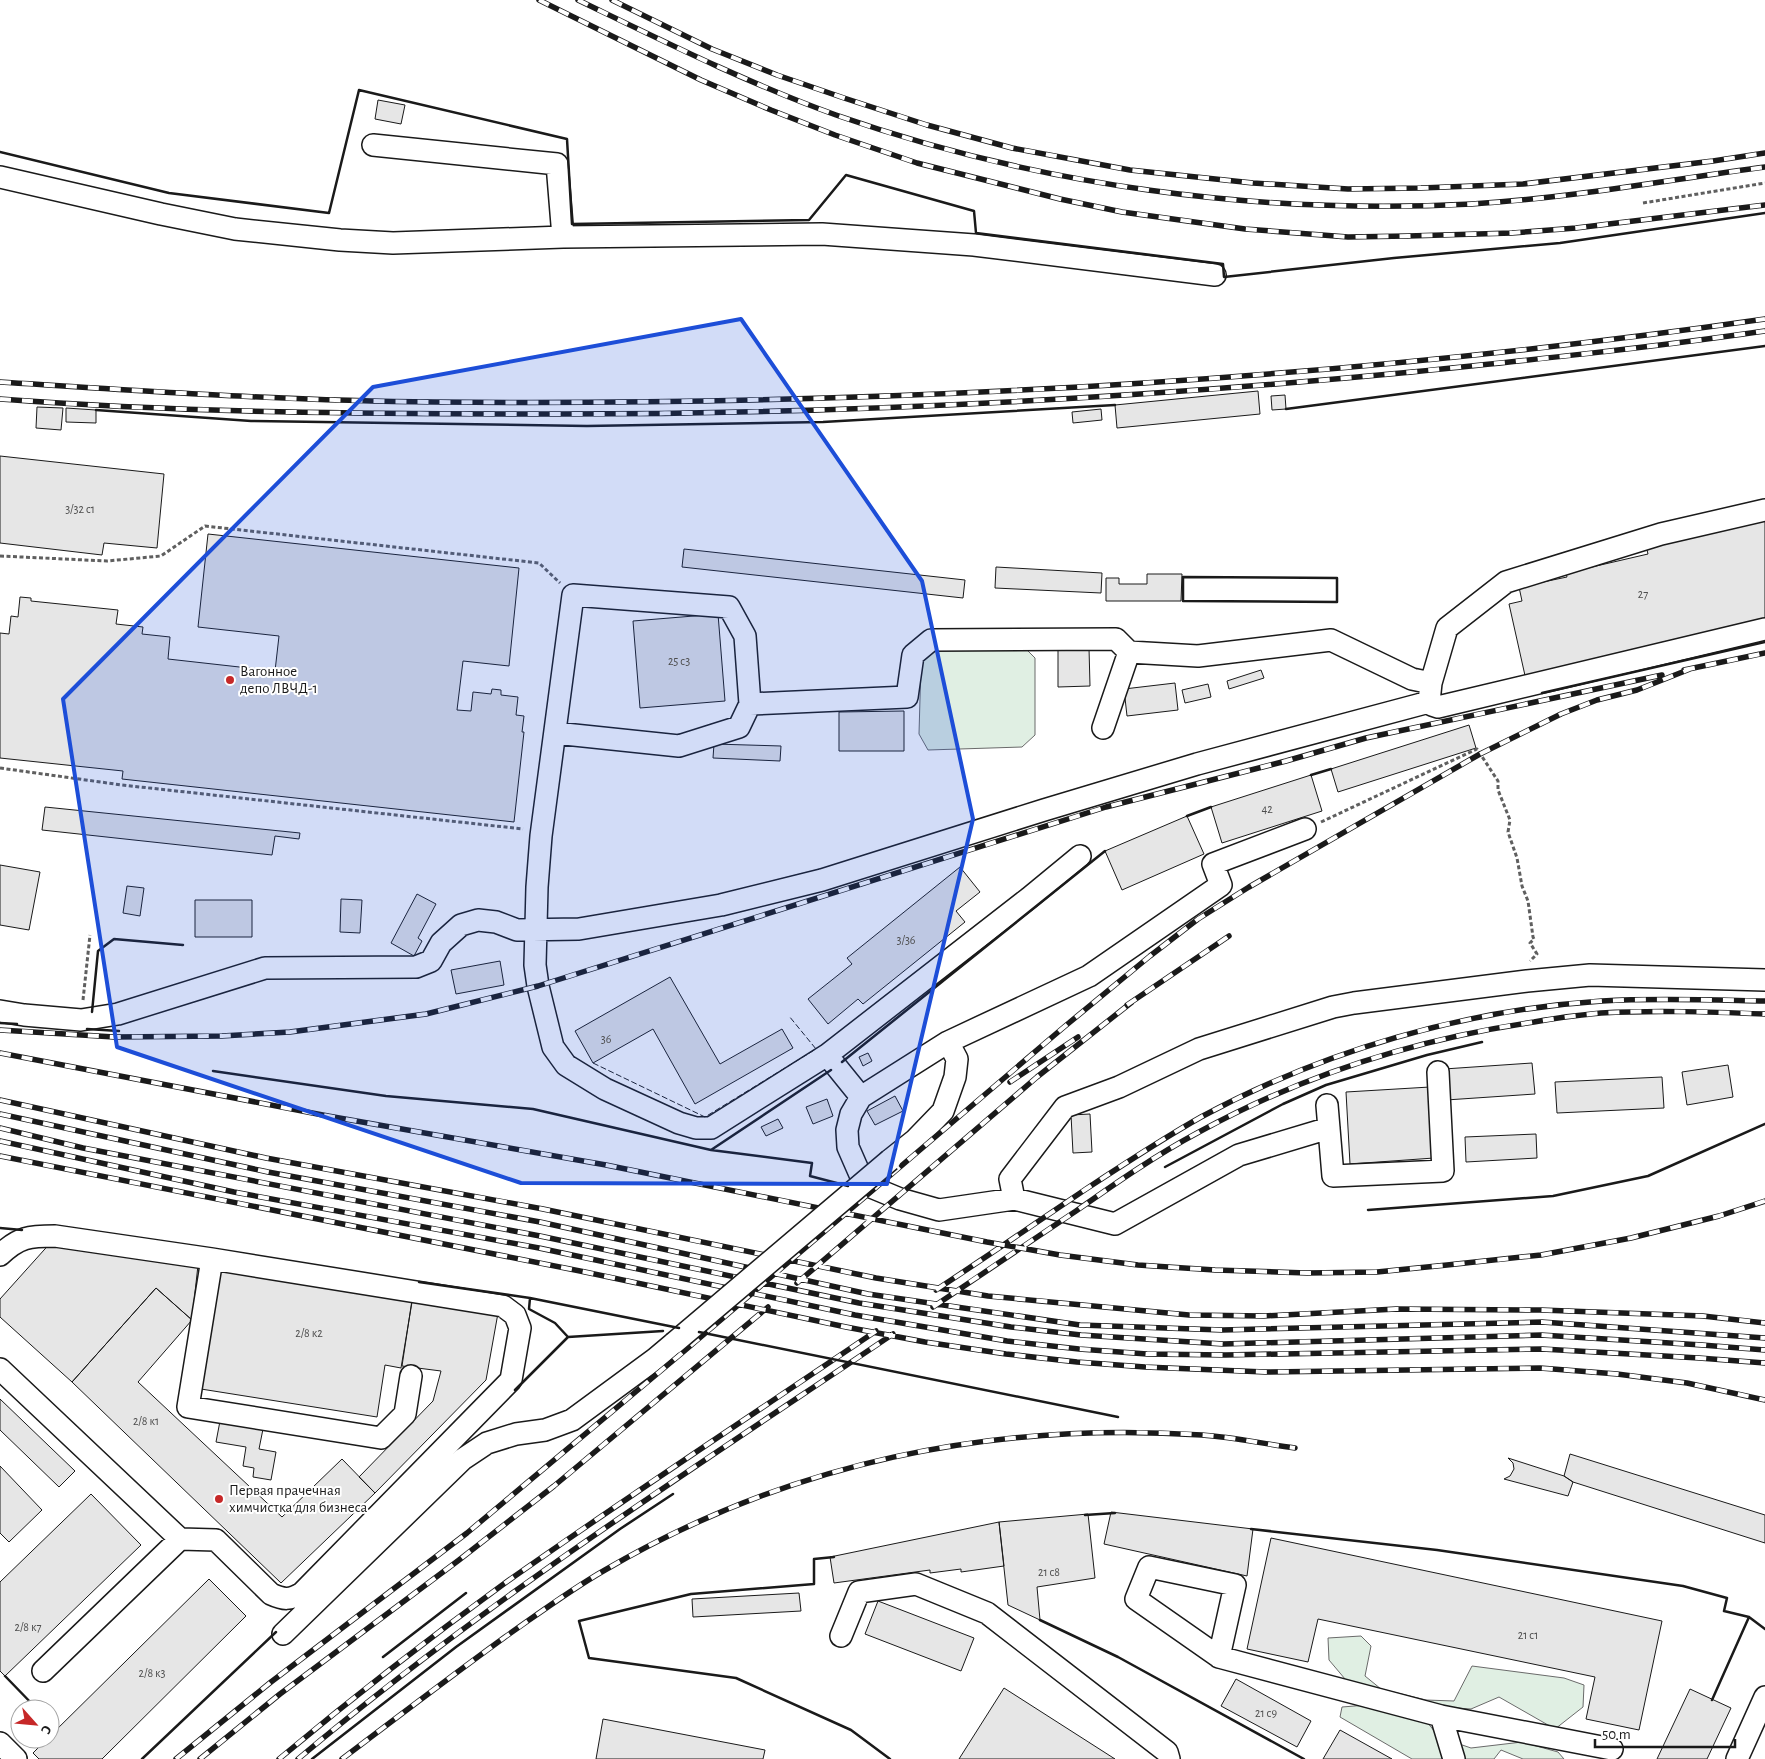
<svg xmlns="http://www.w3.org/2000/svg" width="1765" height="1759" font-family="'Alegreya Sans',sans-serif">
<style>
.green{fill:#e0efe3;stroke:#6a6a6a}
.building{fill:#e6e6e6;stroke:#1a1a1a}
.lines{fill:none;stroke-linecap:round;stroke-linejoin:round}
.minor-casing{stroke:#1a1a1a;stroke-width:24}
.path{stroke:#5f5f5f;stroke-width:3;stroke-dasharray:4 2.5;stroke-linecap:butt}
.minor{stroke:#fff;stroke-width:21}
.rail-casing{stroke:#1a1a1a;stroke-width:5.5}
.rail{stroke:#fff;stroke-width:4;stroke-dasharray:11;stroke-linecap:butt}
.minor-bridge-casing{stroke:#1a1a1a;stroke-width:24;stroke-linecap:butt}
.minor-bridge{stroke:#fff;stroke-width:21}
.fence{stroke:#1a1a1a;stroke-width:1;stroke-dasharray:6 2.5;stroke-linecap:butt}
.wall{stroke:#1a1a1a;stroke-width:2.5}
.marked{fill:#1d4ed8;fill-opacity:0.2;stroke:#1d4ed8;stroke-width:4;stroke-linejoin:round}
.poi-dot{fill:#c62828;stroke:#fff;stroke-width:2}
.labels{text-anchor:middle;stroke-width:4;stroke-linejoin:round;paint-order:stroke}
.number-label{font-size:12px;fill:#4d4d4d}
.poi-label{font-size:15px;fill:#1a1a1a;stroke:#fff;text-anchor:start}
</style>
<rect width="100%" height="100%" fill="#fff"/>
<path class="green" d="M937 648H1025L1035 658V735L1022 747 928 750 919 734 921 663Z
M1361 1636 1371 1646 1365 1676 1381 1689 1426 1700 1454 1701 1472 1666 1564 1678 1584 1685 1583 1707 1555 1729 1499 1697 1471 1709 1442 1707 1427 1722 1439 1737 1471 1748 1522 1742 1558 1752 1564 1759H1523L1501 1750 1494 1759H1412L1340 1717 1342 1707 1367 1705 1329 1660 1328 1638Z"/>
<path class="building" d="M378 100 405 105 401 124 375 119Z
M1258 391 1260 414 1117 428 1115 405Z
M1285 395 1286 409 1272 410 1271 396Z
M37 407 63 408 61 430 36 428Z
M66 408 96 410V423L66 422Z
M1101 409 1102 420 1073 423 1072 412Z
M0 456 164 474 157 548 104 543 102 555 0 543Z
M1765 518V623L1526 680 1509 604 1522 601 1519 587 1567 577 1566 573 1648 554 1646 546Z
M208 534 519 568 509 666 463 661 457 710 471 711 473 692 491 694 492 689 501 690V695L518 697 516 715 524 716 522 732H524L514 822 122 779 123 771 0 758V633L9 634 11 616 18 617 20 597 31 598V601L118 610 116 624 143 627 142 634 170 637 168 659 275 671 279 636 198 627Z
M684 549 965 580 963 598 682 567Z
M996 567 1102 573 1101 593 995 588Z
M1147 574H1182L1181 601H1106V578H1119V584H1147Z
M718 614 725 701 640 708 633 621Z
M1058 648H1089L1090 686 1058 687Z
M1261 670 1264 678 1229 689 1227 681Z
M1175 683 1178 710 1127 716 1124 689Z
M1208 684 1211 697 1185 703 1182 690Z
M904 711V751H839V712Z
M1469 725 1476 748 1338 792 1331 769Z
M714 744 781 746 780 761 713 758Z
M1311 775 1322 811 1222 843 1211 807Z
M45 807 300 833 299 839 275 836 272 855 42 830Z
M1187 816 1204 854 1122 890 1105 851Z
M0 865 40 872 29 930 0 925Z
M960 867 980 892 956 911 965 922 863 1004 858 999 828 1024 808 999 852 964 847 958Z
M127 886 144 888 140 916 123 913Z
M417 894 436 904 418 938 422 941 414 956 391 943Z
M341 899 362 900 360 933 340 932Z
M195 900H252V937H195Z
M500 961 504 985 456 994 451 970Z
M670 977 720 1064 782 1029 793 1048 695 1104 653 1029 593 1063 575 1031Z
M868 1053 872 1061 863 1066 859 1057Z
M1532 1063 1535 1094 1446 1100 1444 1069Z
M1728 1065 1733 1097 1687 1105 1682 1072Z
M1662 1077 1664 1108 1557 1113 1555 1082Z
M1430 1087 1434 1158 1350 1164 1346 1092Z
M895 1096 903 1111 875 1125 867 1111Z
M827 1099 833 1116 813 1124 806 1107Z
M1090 1114 1092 1152 1073 1153 1071 1115Z
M778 1119 783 1128 766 1136 761 1127Z
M1536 1134 1537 1158 1466 1162 1465 1137Z
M53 1240 198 1265 192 1320 156 1288 72 1382 0 1317V1299Z
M221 1265 413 1296 401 1368 385 1365 377 1417 201 1389Z
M156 1288 192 1320 138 1382 282 1517 342 1459 375 1493 281 1583 72 1382Z
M412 1300 498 1313 486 1380 375 1493 359 1477 433 1401 441 1371 402 1366Z
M0 1399 75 1471 59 1487 0 1430Z
M220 1421 263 1429 259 1449 276 1452 271 1480 253 1477 254 1468 243 1466 246 1447 216 1442Z
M1570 1454 1765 1515V1543L1573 1482 1564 1476Z
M1508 1458 1564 1476 1573 1482 1568 1496 1504 1479 1510 1476 1514 1469 1513 1463Z
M0 1466 42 1510 9 1542 0 1533Z
M91 1494 141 1545 5 1676 0 1671V1582Z
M1111 1512 1253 1529 1247 1576 1104 1544Z
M1088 1514 1095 1578 1037 1587 1040 1620 1008 1605 999 1522Z
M999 1522 1004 1566 961 1572V1569L930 1573V1570L834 1583 830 1557Z
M1271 1538 1662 1621 1639 1730 1586 1719 1595 1677 1318 1619 1308 1662 1247 1649Z
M209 1579 246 1616 102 1759H39L33 1753 47 1739H50V1736Z
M799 1593 801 1611 693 1617 692 1599Z
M878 1601 974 1638 961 1671 865 1634Z
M1236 1679 1311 1721 1297 1747 1221 1706Z
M1004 1688 1115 1759H959Z
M1690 1689 1731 1708 1707 1759H1657Z
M603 1719 765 1750 763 1759H596Z
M1340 1730 1392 1759H1323Z"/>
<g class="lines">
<g class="minor-casing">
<path id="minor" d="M373 145 557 164 563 237
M0 177 161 214 235 229 340 240 393 243 563 237 822 234 974 245 1215 275
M1765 510 1661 534 1506 582 1447 628 1431 683 1429 702 1432 705 1438 707 1765 629
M1129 652 1198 656 1331 640 1412 679 1431 683
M750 704 907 697 913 655 931 640 1116 639 1129 652 1103 728
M555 733 679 746 739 727 750 704 745 636 729 607 573 595 541 836 537 887 535 965 538 986 553 1047 566 1065 605 1089 679 1123 696 1128H711L827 1055 861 1097 851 1114 847 1130 848 1147 862 1179 871 1187 900 1199 939 1210 1014 1199 1115 1224 1239 1155 1329 1128
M0 1011 24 1015 81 1020 118 1014 265 968 416 967 431 961 441 943 461 925 478 920 496 922 517 930 579 929 721 905 822 880 1044 810 1197 764 1429 702
M948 1042 1089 976 1221 885 1213 864 1305 829
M827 1055 1029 898 1080 856
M861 1097 948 1042 957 1059 955 1077 943 1111 915 1140 890 1160
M1327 1105 1333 1176 1443 1171 1438 1072
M1014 1199 1010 1179 1065 1107 1119 1087 1199 1049 1333 1007 1354 1003 1527 981 1590 975 1765 980
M0 1255C19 1237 29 1236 55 1236L212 1259 503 1306 515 1315 520 1328 511 1380 302 1593C290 1600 284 1600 271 1594L216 1540 180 1539
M212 1259 188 1407 381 1438 405 1414 411 1376
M0 1369 180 1539 43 1671
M283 1634 463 1459 487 1443 516 1434 545 1430 572 1420 655 1359 674 1343
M841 1636 859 1592 916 1584 987 1613 1167 1752 1169 1759
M1219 1657 1235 1585 1149 1567 1136 1599 1219 1657 1441 1716 1612 1749
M1441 1716 1454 1759
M0 1743 16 1759
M1737 1759 1765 1697"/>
</g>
<path class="path" d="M1643 203 1765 183
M0 556 107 561 161 556 205 526 539 563 560 583
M0 768 122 785 523 829
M1321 822 1477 749 1498 781V790L1510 820 1508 832 1517 858 1522 886 1528 901 1533 937 1534 939 1530 943 1537 954 1530 961
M83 1000 90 935"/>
<use href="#minor" class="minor"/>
<g class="rail-casing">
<path id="rail" d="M539 0 701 80 771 110 835 135 917 163 1060 199 1122 212 1245 229 1348 237 1408 236 1512 233 1576 228 1765 205
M578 0C663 41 747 83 836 115 1039 186 1258 215 1472 204 1571 198 1667 180 1765 167
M612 0 712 49 777 75 844 98 927 125 1012 148 1130 170 1253 183 1348 189 1421 188 1523 184 1713 161 1765 153
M0 382C145 391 290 401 435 402 879 406 1326 382 1765 319
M0 399C186 413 373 414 560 414 844 414 1128 399 1412 372 1530 360 1648 348 1765 331
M1684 670 1765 653
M1127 1005 1229 936
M0 1030 114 1037 222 1036 290 1032 426 1014 538 986 1106 807 1286 761 1366 738 1662 675
M0 1053 328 1116 606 1165 987 1242 1060 1255 1138 1265 1215 1270 1307 1273 1377 1272 1447 1265 1541 1255 1631 1238 1719 1216 1765 1201
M1010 1082 1078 1037
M0 1100 266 1158 543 1209 876 1278 988 1296 1189 1315 1264 1316 1396 1309 1541 1310 1703 1316 1765 1323
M0 1114 268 1172 540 1222 868 1294 1080 1325 1222 1330 1542 1322 1765 1338
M0 1128 83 1148 540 1236 859 1303 1011 1327 1081 1335 1223 1344 1541 1335 1702 1345 1765 1350
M0 1141 234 1192 539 1248 855 1315 1007 1341 1079 1349 1147 1354 1225 1355 1542 1349 1699 1358 1765 1363
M0 1156 585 1272 846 1327 925 1342 1006 1354 1077 1362 1145 1367 1265 1372 1540 1368 1617 1374 1687 1383 1765 1400
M797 1283 1037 1077 1132 1002
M936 1290C986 1257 1036 1223 1086 1189 1124 1164 1162 1139 1201 1117 1323 1051 1464 1010 1602 1001 1657 998 1711 1000 1765 1001
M933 1307C980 1275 1028 1243 1076 1211 1116 1183 1156 1155 1199 1132 1303 1075 1417 1039 1534 1022 1556 1018 1579 1015 1601 1013 1656 1010 1711 1012 1765 1014
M176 1759 271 1682 467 1533 682 1353 1064 1027 1150 956 1198 919 1249 887 1480 754 1561 714 1597 700 1637 690 1690 669
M200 1759 280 1694 459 1560 554 1486 768 1307
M279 1759C352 1698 428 1639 505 1583 627 1497 752 1415 876 1331
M298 1759C484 1602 691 1470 893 1334
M342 1759C396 1718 450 1677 505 1637 538 1614 570 1590 605 1570 788 1463 992 1421 1202 1435 1233 1437 1264 1444 1295 1448"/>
</g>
<use href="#rail" class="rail"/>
<g class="minor-bridge-casing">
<path id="minor-bridge" d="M674 1343 890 1160"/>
</g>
<use href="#minor-bridge" class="minor-bridge"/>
<path class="fence" d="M593 1063 705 1117 816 1049 789 1016"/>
<path class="wall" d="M0 152 169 193 329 213 359 90 567 139 572 224 809 220 846 175 974 211 976 233 1223 264 1224 277 1394 258 1560 243 1765 213
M1286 409 1765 346
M96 410 251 421 587 426 823 422 1115 405
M1183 577 1337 578V602L1183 601Z
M1542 693 1765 642
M1311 775 1331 769
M1187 816 1211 807
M92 1012 98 951 114 939 183 945
M0 1023 17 1024
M87 1029 119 1031
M842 1062 1105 851
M213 1071 386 1096 533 1109 711 1150 812 1163 810 1176 848 1186
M711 1150 831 1070
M1165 1167 1283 1104 1326 1085 1427 1055 1482 1042
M1368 1210 1553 1196 1648 1176 1765 1124
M0 1228 22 1230
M419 1282 530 1298 529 1309 555 1323 568 1337
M530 1298 679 1328
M699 1332 1118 1417
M515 1390 568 1337 663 1331
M1085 1515 1115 1513
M1251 1529 1437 1550 1683 1586 1727 1598 1724 1611 1749 1617 1765 1629
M834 1557 814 1559V1584L691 1594 579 1621 589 1658 736 1678 851 1730 890 1759
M1040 1620 1118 1657 1304 1759
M383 1657 466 1593
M5 1676 37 1709
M1712 1700 1749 1617
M50 1722 57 1729
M142 1759 276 1632
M312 1759 456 1647 620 1529 673 1494"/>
</g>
<path class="marked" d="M741 319 922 581 973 819 887 1184 521 1183 117 1047 63 699 373 387Z"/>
<g class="poi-dot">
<circle cx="230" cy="680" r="5"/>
<circle cx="219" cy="1499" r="5"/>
</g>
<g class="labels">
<g class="number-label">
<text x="80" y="513">3/32 с1</text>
<text x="1643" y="598">27</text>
<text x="679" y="665">25 с3</text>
<text x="1267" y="813">42</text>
<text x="906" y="944">3/36</text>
<text x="606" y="1043">36</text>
<text x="309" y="1337">2/8 к2</text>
<text x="146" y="1425">2/8 к1</text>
<text x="1049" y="1576">21 с8</text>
<text x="28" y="1631">2/8 к7</text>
<text x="1528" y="1639">21 с1</text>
<text x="152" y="1677">2/8 к3</text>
<text x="1266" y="1717">21 с9</text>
</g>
<g class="poi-label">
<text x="240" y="676">Вагонное<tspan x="240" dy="17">депо ЛВЧД-1</tspan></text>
<text x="229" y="1495">Первая прачечная<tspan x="229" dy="17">химчистка для бизнеса</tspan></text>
</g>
</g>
<g transform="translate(35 1724) rotate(117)"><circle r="24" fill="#ffffff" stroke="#a3a3a3"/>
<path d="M0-4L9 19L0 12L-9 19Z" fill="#c62828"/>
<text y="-8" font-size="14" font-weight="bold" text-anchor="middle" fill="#1a1a1a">С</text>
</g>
<path d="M1595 1739v8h140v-8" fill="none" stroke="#1a1a1a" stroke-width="2.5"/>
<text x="1602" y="1739" font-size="15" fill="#1a1a1a" stroke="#ffffff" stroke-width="4" paint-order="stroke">50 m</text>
</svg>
